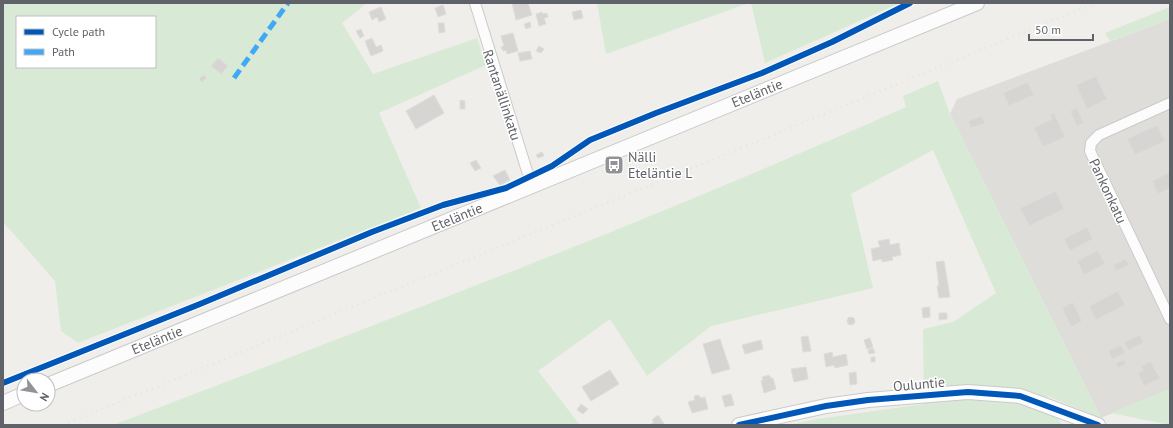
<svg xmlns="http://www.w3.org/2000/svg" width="1173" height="428" font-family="'PT Sans',sans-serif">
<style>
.industrial{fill:#dfddda}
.green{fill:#d8ead6;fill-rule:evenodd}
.building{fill:#d6d5d3;stroke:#deddd9}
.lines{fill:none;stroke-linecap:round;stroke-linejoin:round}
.street-casing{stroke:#cbcacb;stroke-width:12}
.secondary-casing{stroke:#cacacb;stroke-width:16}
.street{stroke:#fdfcfc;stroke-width:10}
.secondary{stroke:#fdfcfc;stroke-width:14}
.rail{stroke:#e4e4e4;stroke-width:2.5;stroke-dasharray:1 5;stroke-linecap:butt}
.quiet{stroke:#3fa9f5;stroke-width:5;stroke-dasharray:10 5;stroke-linecap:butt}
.cycleway-casing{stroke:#fff;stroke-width:8}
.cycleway{stroke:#0057b8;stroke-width:6}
.labels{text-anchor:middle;stroke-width:3;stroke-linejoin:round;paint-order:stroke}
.street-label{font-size:14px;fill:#5f6268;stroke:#fff}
.poi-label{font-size:14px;fill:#5f6268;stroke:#fff;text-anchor:start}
</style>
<rect width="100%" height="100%" fill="#efeeea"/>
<path class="industrial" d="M1170 19V389L1101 418 950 114 957 99Z"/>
<path class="green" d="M3 3H367L342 23 373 74 477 38 486 65 379 113 421 208 78 343 61 331 55 281 3 222ZM17 17H155V67H17Z
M597 3H749L606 54Z
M751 3H900L765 63Z
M1170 7V19L1110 41 1105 33Z
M938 81 950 114 1101 418 1047 396 1062 425H790L817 419 924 404 923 329 953 322 996 293 933 150 851 194 873 288 711 326 647 376 610 319 538 371 580 425H113C380 323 646 223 906 107L903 96Z
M1170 389V425L1111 413Z"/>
<path class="building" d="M512 3H528L532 15 516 20Z
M443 5 446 14 438 17 435 8Z
M381 7 386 19 379 22 377 17 372 20 369 12Z
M581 10 583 18 574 20 572 12Z
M542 12 543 14 547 13 548 17 544 18 546 24 539 26 536 14Z
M530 22 531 27 526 29 524 24Z
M438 23H444L445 32 439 33Z
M361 29 364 36 360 38 356 31Z
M513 33 518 51 507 54 506 50 503 51 501 47 504 46 501 36Z
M372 38 376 47 381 45 383 51 371 56 365 41Z
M539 46 544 49 541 53 536 51Z
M530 51 532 59 520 61 518 53Z
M218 58 228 66 221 74 211 66Z
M203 75 207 78 202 82 199 79Z
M1096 76 1107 99 1087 109 1076 85Z
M1028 82 1034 95 1009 106 1003 93Z
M434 95 444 113 416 129 406 111Z
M460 100 465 101V109H460Z
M1077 108 1084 123 1077 126 1070 111Z
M1054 113 1065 137 1043 147 1034 128 1052 119 1050 114Z
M982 116 985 123 971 128 968 121Z
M1157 125 1165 141 1135 155 1127 139Z
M542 152 544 156 538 158 536 155Z
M476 160 481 168 475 171 470 163Z
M505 170 510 180 500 185 493 176Z
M1170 172V188L1158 194 1152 181Z
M1056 191 1064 209 1029 226 1020 208Z
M1087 227 1093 239 1070 251 1064 239Z
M889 239 890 245 899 243 901 255 892 257 893 260 882 262V259L873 261 871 249 880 247 878 241Z
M1098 250 1105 264 1084 275 1077 261Z
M1126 259 1129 265 1116 271 1113 265Z
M944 261 950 297 939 298 937 286H939L936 262Z
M1118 291 1125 305 1096 320 1089 306Z
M1073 302 1082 321 1071 327 1062 308Z
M930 307V317L923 318 922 308Z
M939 313H947V319L939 320Z
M847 321a4 4 0 1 1 8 0a4 4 0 1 1-8 0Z
M1140 335 1143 343 1128 350 1124 342Z
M808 336 811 351 803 352 801 337Z
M870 338 873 347 867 349 864 340Z
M720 339 730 369 712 374 703 344Z
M761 340 763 349 745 354 742 345Z
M1121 345 1125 353 1112 359 1108 351Z
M873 348 875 353 869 354 868 350Z
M832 352 833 357 846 354 848 365 835 368 834 365 826 367 824 354Z
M871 357H875V362H871Z
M1124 360 1126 364 1118 368 1116 363Z
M1150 361 1160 378 1144 386 1138 373 1143 370 1141 366Z
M806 367 808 379 794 382 791 369Z
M610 370 619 384 591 401 582 387Z
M856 372 857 384 850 385 849 373Z
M769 375 771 378H773L776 389 764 393 761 381 763 380 762 377Z
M731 394 734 405 725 407 722 396Z
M699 395 700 398 705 397 708 409 692 413 688 402 695 400 694 396Z
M581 404 588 409 583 414 577 410Z
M658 415 665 425H650L654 422 652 420Z"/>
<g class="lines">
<g class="street-casing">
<path id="street" d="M475 3 527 171 535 185
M1170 103 1099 135 1091 143 1090 151 1170 319"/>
</g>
<g class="secondary-casing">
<path id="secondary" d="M48 385 977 3
M3 403 24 394
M739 425 826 406 868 400 968 392 1020 396 1098 425"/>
</g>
<use href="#street" class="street"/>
<use href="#secondary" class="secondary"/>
<path class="rail" d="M63 425 1096 3"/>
<path class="quiet" d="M234 78 288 3"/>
<g class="cycleway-casing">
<path id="cycleway" d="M3 383 200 304 372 232 443 205 506 188 552 166 590 140 656 113 762 73 832 42 910 3
M739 425 826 406 868 400 968 392 1020 396 1098 425"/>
</g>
<use href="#cycleway" class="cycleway"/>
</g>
<defs>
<g id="bus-square" transform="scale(1)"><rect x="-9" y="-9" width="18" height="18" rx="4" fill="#919396" stroke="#fff"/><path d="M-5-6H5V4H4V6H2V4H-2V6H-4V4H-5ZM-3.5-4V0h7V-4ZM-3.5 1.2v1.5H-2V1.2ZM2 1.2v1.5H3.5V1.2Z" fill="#fff"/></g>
</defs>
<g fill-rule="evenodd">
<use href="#bus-square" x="614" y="165"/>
</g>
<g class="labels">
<g class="street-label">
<text transform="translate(757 93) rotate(-22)" y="5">Eteläntie</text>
<text transform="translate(502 95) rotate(72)" y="5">Rantanällinkatu</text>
<text transform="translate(1108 191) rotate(65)" y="5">Pankonkatu</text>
<text transform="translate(457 217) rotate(-22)" y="5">Eteläntie</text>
<text transform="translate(157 340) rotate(-22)" y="5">Eteläntie</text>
<text transform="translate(919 384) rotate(-5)" y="5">Ouluntie</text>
</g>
<g class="poi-label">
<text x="628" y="162">Nälli<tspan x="628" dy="16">Eteläntie L</tspan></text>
</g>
</g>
<rect width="1173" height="428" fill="none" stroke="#5f6268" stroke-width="8"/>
<rect x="16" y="16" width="140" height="52" fill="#ffffff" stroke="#bfc0c3"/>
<rect x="24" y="29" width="20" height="6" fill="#0057b8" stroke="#bfc0c3"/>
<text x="52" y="36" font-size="12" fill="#5f6268">Cycle path</text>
<rect x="24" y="49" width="20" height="6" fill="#3fa9f5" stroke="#bfc0c3"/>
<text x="52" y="56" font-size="12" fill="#5f6268">Path</text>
<g transform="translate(36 392) rotate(121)"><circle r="19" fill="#ffffff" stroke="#bfc0c3"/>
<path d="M0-3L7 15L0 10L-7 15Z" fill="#919396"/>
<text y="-6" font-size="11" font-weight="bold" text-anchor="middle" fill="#5f6268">N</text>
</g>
<path d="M1029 34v6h64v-6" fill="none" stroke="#5f6268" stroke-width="2"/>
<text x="1035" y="34" font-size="12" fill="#5f6268" stroke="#ffffff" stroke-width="3" paint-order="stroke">50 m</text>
</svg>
